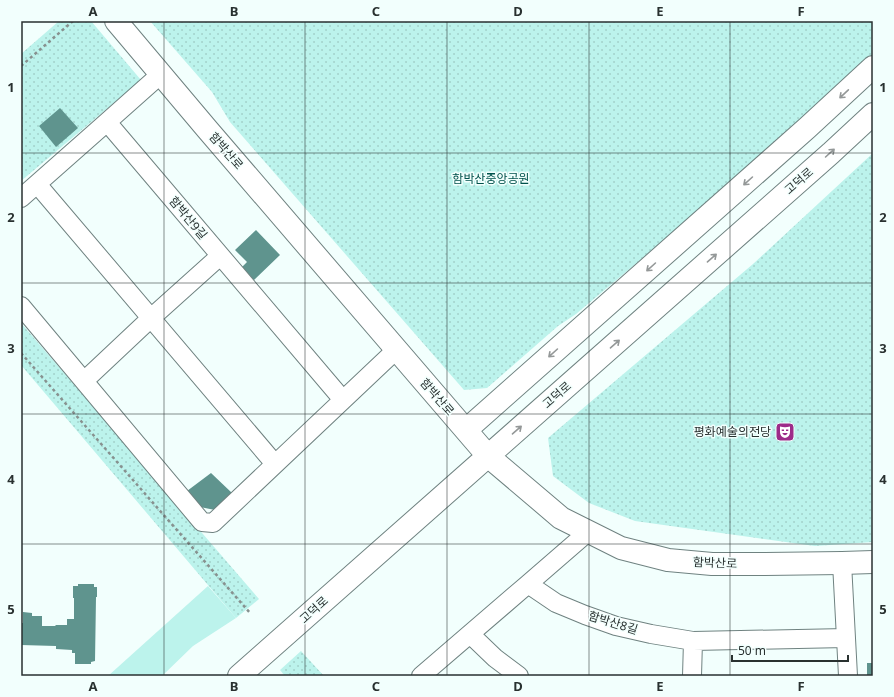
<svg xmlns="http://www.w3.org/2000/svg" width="894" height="697" font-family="'Noto Sans','Noto Sans KR',sans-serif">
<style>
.green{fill:#bcf3ec}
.park{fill:url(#park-dots)}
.building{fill:#5f948e}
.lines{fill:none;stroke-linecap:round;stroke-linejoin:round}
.minor-casing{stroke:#6f8280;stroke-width:20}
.tertiary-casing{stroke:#6f8280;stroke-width:24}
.path{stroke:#87918f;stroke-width:2.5;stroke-dasharray:3 3;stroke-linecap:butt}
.minor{stroke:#fff;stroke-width:18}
.tertiary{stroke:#fff;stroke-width:22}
.oneway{stroke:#949898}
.grid{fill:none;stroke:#293130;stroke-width:1;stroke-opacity:0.55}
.labels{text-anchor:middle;stroke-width:3;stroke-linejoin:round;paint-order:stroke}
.street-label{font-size:12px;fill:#293130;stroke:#f2fffd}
.park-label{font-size:12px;fill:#00524c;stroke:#f2fffd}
.poi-label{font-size:12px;fill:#293130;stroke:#f2fffd;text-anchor:end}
.neatline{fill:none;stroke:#293130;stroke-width:1.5}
.grid-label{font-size:13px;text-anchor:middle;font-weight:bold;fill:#293130}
</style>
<defs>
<pattern id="park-dots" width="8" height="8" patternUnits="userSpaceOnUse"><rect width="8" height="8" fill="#bcf3ec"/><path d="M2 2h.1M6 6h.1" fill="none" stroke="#a2d1cb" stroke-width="1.8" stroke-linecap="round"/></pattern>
</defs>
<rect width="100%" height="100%" fill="#f2fffd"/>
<path class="green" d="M208 586 236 618 193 646 162 676H108Z"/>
<path class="park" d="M59 21H91L141 80 21 181V54Z
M150 21H873V55L722 191 576 314 558 326 487 388 464 390 230 122 212 92Z
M873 153V542L815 546 635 521 589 503 553 476 548 438 753 264Z
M21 323 259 599 236 618 21 365Z
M301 651 324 676H285L280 670Z"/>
<path class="building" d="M60 108 78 128 56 147 39 126Z
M256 230 280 255 254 280 242 267 247 262 235 250Z
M211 473 232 493 215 510 200 507 187 491Z
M78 584H94V587H97V597H96L95 661 91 662V664H75V653H72V650L56 649V646L21 645V623H23V612L32 613V616H42V626H55L56 625H67V619H74V598H73V586H78Z
M867 663H873V676H867Z"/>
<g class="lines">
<g class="minor-casing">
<path id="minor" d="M107 122 161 74
M37 184 275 464
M21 198 107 122 343 400
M21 306 202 522 213 523 397 349
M84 381 151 318 220 256
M842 563 848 676
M528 584 588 532
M470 634 495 658 519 676
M421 676 528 584 556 603 585 615 616 626 651 634 693 641 846 638
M692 676 693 641"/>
</g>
<g class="tertiary-casing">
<path id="tertiary" d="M116 21 207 129 488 456 561 518 621 548 668 560 712 564H765L842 563 873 562
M466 430 807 128 873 67
M239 676 831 153 873 114"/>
</g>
<path class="path" d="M21 66 73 21
M21 353 251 614"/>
<use href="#minor" class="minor"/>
<use href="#tertiary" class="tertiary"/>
</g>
<defs><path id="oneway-shaft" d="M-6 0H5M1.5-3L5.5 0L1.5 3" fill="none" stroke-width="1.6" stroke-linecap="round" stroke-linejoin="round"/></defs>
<g class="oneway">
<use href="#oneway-shaft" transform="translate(844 94) rotate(137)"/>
<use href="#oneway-shaft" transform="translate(830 153) rotate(-42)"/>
<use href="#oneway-shaft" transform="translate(748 181) rotate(138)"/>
<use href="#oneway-shaft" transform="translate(712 258) rotate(-41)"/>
<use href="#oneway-shaft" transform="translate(651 267) rotate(138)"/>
<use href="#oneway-shaft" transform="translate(615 344) rotate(-41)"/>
<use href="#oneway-shaft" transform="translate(553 353) rotate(138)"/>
<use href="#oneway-shaft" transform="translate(517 430) rotate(-41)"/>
</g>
<path class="grid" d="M164 21V676M305 21V676M447 21V676M589 21V676M730 21V676M21 153H873M21 283H873M21 414H873M21 544H873"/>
<defs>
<g id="theatre-square" transform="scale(1)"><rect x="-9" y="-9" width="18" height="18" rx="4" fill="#9d2c89" stroke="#f2fffd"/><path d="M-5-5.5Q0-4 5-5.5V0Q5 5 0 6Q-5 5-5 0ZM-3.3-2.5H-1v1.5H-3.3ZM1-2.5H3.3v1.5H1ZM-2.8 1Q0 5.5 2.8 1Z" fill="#fff"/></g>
</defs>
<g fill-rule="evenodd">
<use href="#theatre-square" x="785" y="432"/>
</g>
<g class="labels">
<g class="street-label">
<text transform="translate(226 151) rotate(49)" y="4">함박산로</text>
<text transform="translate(799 181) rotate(-41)" y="4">고덕로</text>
<text transform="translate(188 218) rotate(50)" y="4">함박산9길</text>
<text transform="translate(557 395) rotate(-41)" y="4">고덕로</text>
<text transform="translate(437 397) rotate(49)" y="4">함박산로</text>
<text transform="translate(715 563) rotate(2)" y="4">함박산로</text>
<text transform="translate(314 610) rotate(-42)" y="4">고덕로</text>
<text transform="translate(613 623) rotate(17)" y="4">함박산8길</text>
</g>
<g class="park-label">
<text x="491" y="183">함박산중앙공원</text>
</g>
<g class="poi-label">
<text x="771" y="436">평화예술의전당</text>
</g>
</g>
<rect width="894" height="697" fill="none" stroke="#f2fffd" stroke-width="44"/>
<path d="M732 655v6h116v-6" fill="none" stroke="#293130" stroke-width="2"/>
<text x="738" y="655" font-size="12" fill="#293130" stroke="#f2fffd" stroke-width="3" paint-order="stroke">50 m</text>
<rect x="22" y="22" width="850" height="653" class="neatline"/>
<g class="grid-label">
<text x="93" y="16">A</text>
<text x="234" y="16">B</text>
<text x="376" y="16">C</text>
<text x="518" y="16">D</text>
<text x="660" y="16">E</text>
<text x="801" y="16">F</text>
<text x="11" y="92">1</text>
<text x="883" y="92">1</text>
<text x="11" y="222">2</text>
<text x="883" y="222">2</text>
<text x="11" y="353">3</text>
<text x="883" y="353">3</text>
<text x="11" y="484">4</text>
<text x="883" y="484">4</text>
<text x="11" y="614">5</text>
<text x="883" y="614">5</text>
<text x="93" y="691">A</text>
<text x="234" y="691">B</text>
<text x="376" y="691">C</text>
<text x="518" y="691">D</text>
<text x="660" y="691">E</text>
<text x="801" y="691">F</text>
</g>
</svg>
